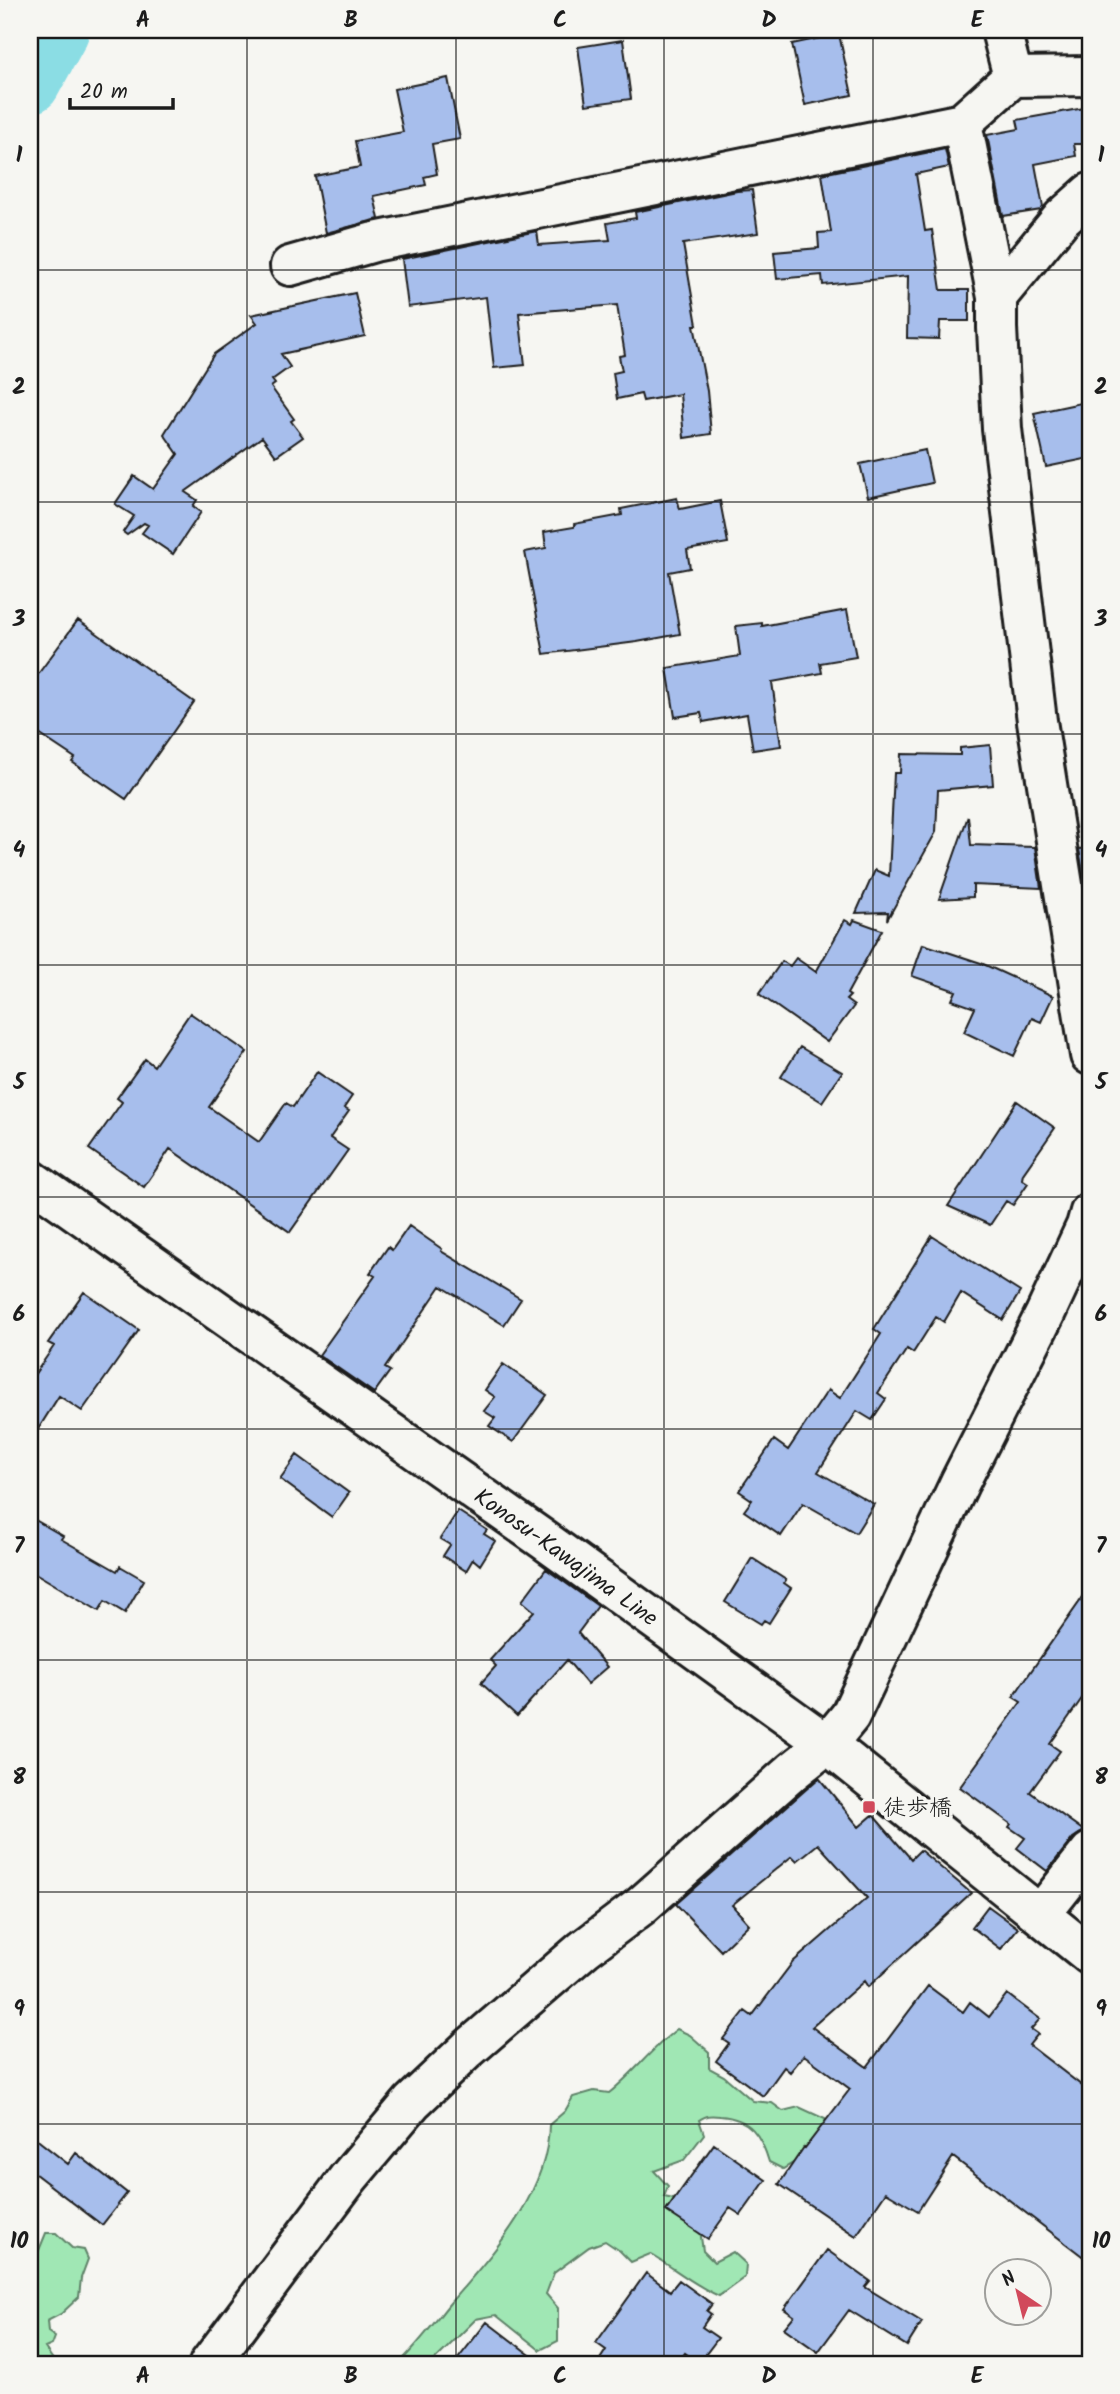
<svg xmlns="http://www.w3.org/2000/svg" width="1120" height="2394" font-family="Kalam,'Klee One',sans-serif">
<style>
.green{fill:#a0e7b4;stroke:#5e8268;stroke-width:2}
.lines{fill:none;stroke-linecap:round;stroke-linejoin:round}
.river{stroke:#8bdde4;stroke-width:61}
.building{fill:#a7beec;stroke:#1c1c1c;stroke-width:2}
.street-casing{stroke:#1c1c1c;stroke-width:44}
.primary-casing{stroke:#1c1c1c;stroke-width:44}
.street{stroke:#f6f6f2;stroke-width:38}
.primary{stroke:#f6f6f2;stroke-width:38}
.grid{fill:none;stroke:#1c1c1c;stroke-width:2;stroke-opacity:0.55}
.poi-dot{fill:#d1495b;stroke:#f6f6f2;stroke-width:2.5}
.labels{text-anchor:middle;stroke-width:7;stroke-linejoin:round;paint-order:stroke}
.street-label{font-size:23px;fill:#1c1c1c;stroke:#f6f6f2}
.poi-label{font-size:23px;fill:#1c1c1c;stroke:#f6f6f2;text-anchor:start}
.neatline{fill:none;stroke:#1c1c1c;stroke-width:2.5}
.grid-label{font-size:23px;text-anchor:middle;font-weight:bold;fill:#1c1c1c}
</style>
<rect width="100%" height="100%" fill="#f6f6f2"/>
<filter id="ink" filterUnits="userSpaceOnUse"><feTurbulence type="fractalNoise" baseFrequency=".0143" numOctaves="2"/><feDisplacementMap in="SourceGraphic" scale="14" xChannelSelector="R" yChannelSelector="G"/><feConvolveMatrix kernelMatrix="1 2 1 2 8 2 1 2 1" color-interpolation-filters="sRGB"/></filter>
<g filter="url(#ink)">
<path class="green" d="M677 2029 690 2035 709 2052V2068L724 2076 753 2101 772 2103 783 2111 799 2107 825 2119 832 2139 783 2169 769 2162C761 2135 750 2118 720 2116 710 2115 707 2115 699 2120L704 2134 684 2160 654 2171 668 2186 664 2197 683 2201 699 2223 703 2251 714 2262 733 2252 746 2264 745 2277 719 2296C695 2286 673 2267 650 2254L631 2262 620 2251 605 2241 589 2247 554 2273 546 2294 558 2308V2341L540 2350 496 2315 476 2319 431 2364H398C417 2346 433 2324 450 2303 493 2253 548 2194 549 2125L565 2111 573 2097 594 2091 609 2093C634 2073 652 2048 677 2029Z
M46 2233H56L72 2248 84 2250 88 2259 81 2278 79 2297 61 2314 47 2321 48 2332 55 2337 52 2345 45 2348 56 2364H30V2272Z"/>
<g class="lines">
<path class="river" d="M30 83 59 30"/>
</g>
<path class="building" d="M839 34 852 95 805 105 792 44Z
M623 40 631 99 586 105 578 47Z
M448 78 460 139 432 144 437 174 424 177 426 185 374 196 379 219 326 233 315 176 360 167 355 141 403 132 394 89Z
M1090 107V144H1074L1076 156 1035 164 1043 207 1041 210 1003 216 987 135 1019 129 1017 120Z
M945 149 949 167 916 174 925 231 932 230 941 290H969V321H940L939 339 907 338 908 276 823 285 822 275 777 279 774 252 819 248 818 233 831 232 822 174Z
M752 190 758 233 683 244 697 325H694L707 391 711 434 684 438 680 394 643 401 641 394 617 399 613 373 622 371 619 356 625 355 617 305 519 313 525 365 494 368 486 297 408 307 402 259 537 231 539 245 610 240 607 223 636 218 635 212 737 191Z
M355 293 365 336 281 354 290 367 272 380 275 384 271 387 294 419 291 421 303 437 276 456 262 437 185 492 197 500 193 506 201 512 173 554 142 533 148 525 144 523 127 535 123 532 134 516 115 504 134 476 153 489 178 454 164 434 214 354 257 323 251 315Z
M1090 401V458L1046 467 1034 413Z
M925 450 932 483 868 497 860 464Z
M677 498 680 509 720 501 728 543 687 550 690 568 669 572 680 634 637 642 544 654 525 552 546 548 544 532 574 527V524L622 515 621 509Z
M847 610 856 657 820 663 822 673 772 682 781 746 753 750 747 714 703 722 701 713 675 717 667 668 740 656 736 626 762 623V626Z
M78 620 194 702 126 799 72 762 75 758 30 728V685Z
M990 745 993 785 938 790 936 832 887 920 888 912 856 913 875 870 889 876 894 773H900L901 754 960 755V748Z
M968 816 971 845 1035 847 1041 888 973 885V897L939 899Z
M1090 848V890H1086L1079 849Z
M845 920 852 924 854 920 882 930 847 994 850 996 846 1000 854 1006 827 1042 759 994 782 961 790 966 796 958 816 972Z
M923 944 981 963 1053 996 1041 1022 1032 1018 1014 1056 964 1032 975 1008 952 1000 956 991 912 976Z
M190 1013 247 1052 209 1107 259 1142 286 1103 293 1107 317 1072 352 1096 344 1108 349 1111 330 1138 348 1150 290 1232 170 1149 144 1187 89 1149 122 1102 117 1098 145 1059 154 1066Z
M800 1047 842 1072 822 1102 781 1077Z
M1017 1101 1055 1128 1023 1174 1022 1179 1028 1183 1013 1205 1006 1201 990 1225 948 1206Z
M409 1226 442 1249 441 1251 521 1299 504 1325 441 1286 385 1368 390 1371 374 1393 319 1355 375 1276 370 1273 388 1247 392 1250Z
M932 1236 1020 1292 1003 1320 961 1293 944 1322 936 1317 913 1353 907 1349 878 1393 886 1399 872 1420 857 1411 818 1472 874 1504 856 1533 803 1503 781 1536 744 1511 752 1500 739 1491 774 1440 788 1450 828 1390 840 1398 881 1334 874 1329Z
M84 1292 139 1330 82 1411 59 1396 30 1442V1381L54 1346 48 1343Z
M503 1364 547 1395 513 1442 489 1426 495 1418 484 1411 495 1397 485 1390Z
M297 1455 349 1493 332 1517 280 1479Z
M458 1511 487 1530 484 1534 495 1541 480 1565 473 1559 466 1571 443 1556 450 1545 440 1539Z
M30 1517 63 1536 61 1539 117 1571 120 1566 144 1580 125 1613 105 1601 99 1611 30 1570Z
M752 1558 786 1580 784 1583 791 1588 769 1623 764 1620 761 1624 725 1602Z
M546 1569 598 1606 578 1633 607 1667 587 1684 567 1660 517 1716 481 1683 496 1666 490 1660 534 1611 522 1601Z
M1090 1587V1687L1050 1744 1060 1751 1030 1792 1084 1831 1073 1838 1047 1871 1017 1848 1025 1838 1009 1827 1011 1824 960 1787 1021 1702 1013 1697Z
M819 1778 859 1827 873 1815 911 1859 920 1850 971 1893 868 1987 864 1981 812 2027 867 2067 928 1986 963 2012 970 2002 989 2017 1007 1994 1040 2019 1031 2029 1038 2034 1029 2045 1090 2092V2262L953 2157 918 2211 886 2192 856 2236 779 2184 804 2147 805 2148 850 2089 804 2055 790 2072 784 2067 763 2096 716 2061 729 2043 723 2039 745 2011 752 2016 793 1962 867 1898 818 1844 797 1861 792 1856 732 1905 749 1924 721 1951 676 1904Z
M988 1906 1018 1928 1001 1949 972 1927Z
M30 2134 68 2164 76 2153 127 2193 102 2225 30 2170Z
M714 2144 766 2180 741 2215 730 2208 708 2239 666 2211Z
M827 2250 870 2281 865 2287 922 2322 907 2346 849 2310 818 2352 784 2328 794 2316 784 2309Z
M646 2273 670 2291 679 2280 712 2304 707 2311 711 2314 702 2327 718 2338 699 2363 685 2353 677 2364H597L606 2350 596 2343Z
M487 2322 542 2364H454Z"/>
<g class="lines">
<g class="street-casing">
<path id="street" d="M1001 30 1013 77
M962 123 997 297
M1090 193 1062 218 997 297V328L1002 429 1037 721 1090 1055
M290 266 374 242 962 123 1013 77 1090 76
M1041 1914 1090 1852
M209 2364 349 2177 412 2102 468 2049 584 1949 641 1906 793 1771 827 1744 850 1716 960 1482 1045 1314 1086 1226 1090 1212"/>
</g>
<g class="primary-casing">
<g id="primary">
<path id="s1" d="M30 1179 544 1540 827 1744 1090 1955"/>
</g>
</g>
<use href="#street" class="street"/>
<use href="#primary" class="primary"/>
</g>
</g>
<path class="grid" d="M247 30V2364M456 30V2364M664 30V2364M873 30V2364M30 270H1090M30 502H1090M30 734H1090M30 965H1090M30 1197H1090M30 1429H1090M30 1660H1090M30 1892H1090M30 2124H1090"/>
<rect class="poi-dot" x="862" y="1800" width="14" height="14" rx="3.5"/>
<g class="labels">
<g class="street-label">
<text dy="8" stroke="none"><textPath href="#s1" startOffset="656">Konosu-Kawajima Line</textPath></text>
</g>
<g class="poi-label">
<text x="883" y="1815">徒歩橋</text>
</g>
</g>
<rect width="1120" height="2394" fill="none" stroke="#f6f6f2" stroke-width="77"/>
<g transform="translate(1018 2292) rotate(325)"><circle r="33" fill="#f6f6f2" stroke="#9f9f9c" stroke-width="2"/>
<path d="M0-5L12 26L0 18L-12 26Z" fill="#d1495b"/>
<text y="-10" font-size="19" font-weight="bold" text-anchor="middle" fill="#1c1c1c">N</text>
</g>
<path d="M70 98v10h103v-10" fill="none" stroke="#1c1c1c" stroke-width="3.5"/>
<text x="80" y="98" font-size="21" fill="#1c1c1c" stroke="#f6f6f2" stroke-width="5" paint-order="stroke">20 m</text>
<rect x="38" y="38" width="1044" height="2318" class="neatline"/>
<g class="grid-label">
<text x="143" y="27">A</text>
<text x="351" y="27">B</text>
<text x="560" y="27">C</text>
<text x="769" y="27">D</text>
<text x="977" y="27">E</text>
<text x="19" y="162">1</text>
<text x="1101" y="162">1</text>
<text x="19" y="394">2</text>
<text x="1101" y="394">2</text>
<text x="19" y="626">3</text>
<text x="1101" y="626">3</text>
<text x="19" y="857">4</text>
<text x="1101" y="857">4</text>
<text x="19" y="1089">5</text>
<text x="1101" y="1089">5</text>
<text x="19" y="1321">6</text>
<text x="1101" y="1321">6</text>
<text x="19" y="1553">7</text>
<text x="1101" y="1553">7</text>
<text x="19" y="1784">8</text>
<text x="1101" y="1784">8</text>
<text x="19" y="2016">9</text>
<text x="1101" y="2016">9</text>
<text x="19" y="2248">10</text>
<text x="1101" y="2248">10</text>
<text x="143" y="2383">A</text>
<text x="351" y="2383">B</text>
<text x="560" y="2383">C</text>
<text x="769" y="2383">D</text>
<text x="977" y="2383">E</text>
</g>
</svg>
